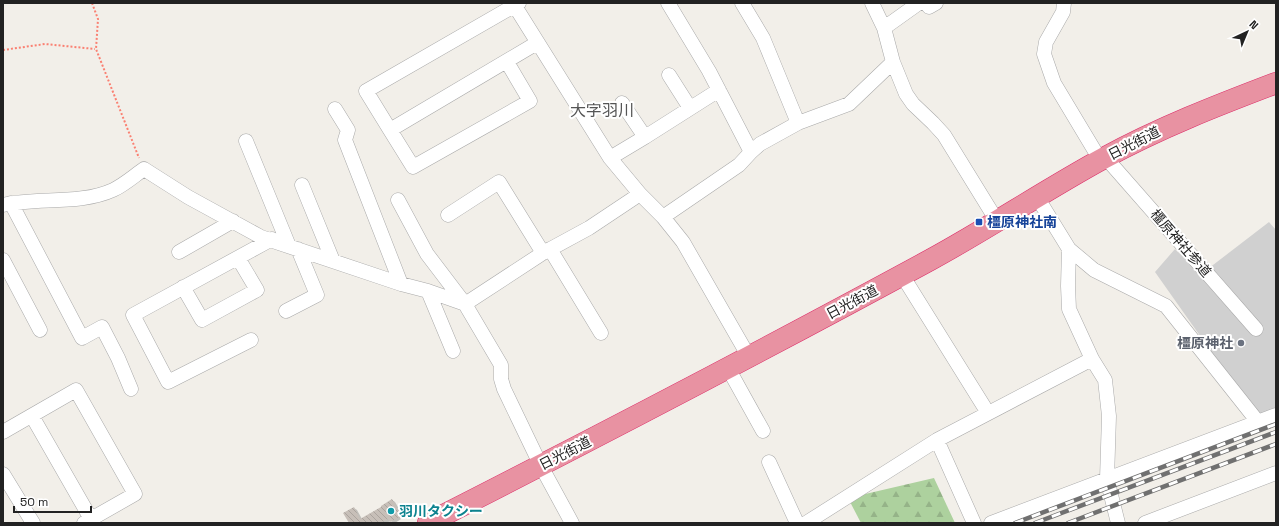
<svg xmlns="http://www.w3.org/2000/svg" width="1279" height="526" font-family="'Space Grotesk','Noto Sans JP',sans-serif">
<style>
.religious{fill:#d0d0d0}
.forest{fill:url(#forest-firs)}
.shadow{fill:#0003}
.building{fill:url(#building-back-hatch)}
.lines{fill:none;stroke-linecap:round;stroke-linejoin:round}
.minor-casing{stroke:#a9a9a9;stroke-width:15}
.highway-casing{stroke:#dc2a67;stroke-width:22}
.path{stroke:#fa8072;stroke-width:2;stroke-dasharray:2 2;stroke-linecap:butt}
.minor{stroke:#fff;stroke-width:14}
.highway{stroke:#e892a2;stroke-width:21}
.rail-casing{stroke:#707070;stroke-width:4.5}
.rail{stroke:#fff;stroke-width:3;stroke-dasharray:9;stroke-linecap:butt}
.transit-dot{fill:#1a4fb4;stroke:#fff;stroke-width:1.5}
.worship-dot{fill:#6b7280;stroke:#fff;stroke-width:1.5}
.culture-dot{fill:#0f9aa8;stroke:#fff;stroke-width:1.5}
.labels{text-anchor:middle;stroke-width:4;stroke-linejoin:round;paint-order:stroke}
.street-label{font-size:14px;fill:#222;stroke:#fff}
.transit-label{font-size:14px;font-weight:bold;fill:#164399;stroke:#fff;text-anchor:start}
.worship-label{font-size:14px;font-weight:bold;fill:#5b616d;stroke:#fff;text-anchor:end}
.culture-label{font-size:14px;font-weight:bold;fill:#0d838f;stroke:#fff;text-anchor:start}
.quarter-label{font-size:16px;fill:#555;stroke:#fff}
</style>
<defs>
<pattern id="forest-firs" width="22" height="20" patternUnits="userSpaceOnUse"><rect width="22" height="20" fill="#add19e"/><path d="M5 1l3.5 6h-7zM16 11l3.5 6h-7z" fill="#95b388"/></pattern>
<pattern id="building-back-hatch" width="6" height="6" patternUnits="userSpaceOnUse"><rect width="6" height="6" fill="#c7bfb8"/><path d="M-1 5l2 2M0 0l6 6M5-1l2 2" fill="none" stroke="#aba49e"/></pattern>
</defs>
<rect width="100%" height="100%" fill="#f2efe9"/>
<path class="religious" d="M1269 222 1276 230V411L1258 418 1155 272 1175 249 1200 275Z"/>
<path class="forest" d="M934 478 955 523H861L848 498Z"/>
<path class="shadow" d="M392 500 395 502 404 517 395 523 390 521 387 523H350L354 508 357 510 362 519 382 507Z"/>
<path class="building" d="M392 499 401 516 390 522 388 519 381 523H349L343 513 354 507 360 519 381 507V506Z"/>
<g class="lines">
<g class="minor-casing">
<path id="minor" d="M513 3 610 158 640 194 663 217 683 242 749 357
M668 3 709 71 751 152
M742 3 763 38 798 123
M872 3 884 28 893 62 906 94 913 104 933 123 944 135 997 221
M926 3 929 7 936 3
M1064 3 1063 12 1046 42 1044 54 1054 83 1096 153 1106 158 1256 329
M884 28 919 3
M507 62 530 101 413 167 390 130 537 43
M669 75 690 108
M622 103 645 137
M335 109 348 130 345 140 401 284
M390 130 366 91 519 3
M246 141 289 246
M610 158 645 137 719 90
M302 185 333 261
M1037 197 1069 249 1068 286 1069 309 1092 359 1105 380 1109 416 1107 479 1118 523
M398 200 427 254 465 304 501 365V379L504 389 541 466 572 523
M11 203 82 338 102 327 118 358 131 389
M3 205C38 197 80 205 113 190 124 185 134 176 144 169L188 197 261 237 401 284 428 291 465 304
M448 215 499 182 543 253
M663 217 739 165 751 152 760 144 798 123 849 104 893 62
M550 249 601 333
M1069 249 1094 270 1166 306 1258 422
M179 252 233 221
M3 260 40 330
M902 275 988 413
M183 287 202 320 257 290 238 258
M428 291 453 351
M465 304 543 253 589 228 640 194
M286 311 317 295 298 249
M251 340 168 382 133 315 272 239
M728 368 763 431
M32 416 91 519
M3 432 76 390 135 494 84 523
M937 440 974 523
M769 462 797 523
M3 474 33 523
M806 523 937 440 1092 359
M991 523 1276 415
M1145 523 1276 473"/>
</g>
<g class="highway-casing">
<path id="highway" d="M428 523C597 437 764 350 930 260 989 228 1045 190 1104 158 1159 128 1218 105 1276 83"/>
</g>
<path class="path" d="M92 3 98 19 96 49 139 158
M3 50 45 44 95 49"/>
<use href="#minor" class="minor"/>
<use href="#highway" class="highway"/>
<g class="rail-casing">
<path id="rail" d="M1015 523 1276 424
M1035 523 1276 432
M1068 523 1276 444"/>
</g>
<use href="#rail" class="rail"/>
</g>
<rect class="transit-dot" x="975" y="218" width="8" height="8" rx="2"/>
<circle class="worship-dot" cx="1241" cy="343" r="4"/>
<circle class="culture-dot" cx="391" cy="511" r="4"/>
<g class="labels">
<g class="street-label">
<text transform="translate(1134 143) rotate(-27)" y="5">日光街道</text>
<text transform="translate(1181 243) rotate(49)" y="5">橿原神社参道</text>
<text transform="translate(852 302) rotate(-28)" y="5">日光街道</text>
<text transform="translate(565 453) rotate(-27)" y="5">日光街道</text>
</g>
<g class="transit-label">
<text x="987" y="227">橿原神社南</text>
</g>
<g class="worship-label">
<text x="1233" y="348">橿原神社</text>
</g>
<g class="culture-label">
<text x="399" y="516">羽川タクシー</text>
</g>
<g class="quarter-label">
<text x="602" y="116">大字羽川</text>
</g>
</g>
<rect width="1279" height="526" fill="none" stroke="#222222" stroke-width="8"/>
<g transform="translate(1247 32) rotate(44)" stroke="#ffffff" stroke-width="3" paint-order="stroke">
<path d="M0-3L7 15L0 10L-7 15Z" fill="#222222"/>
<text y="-6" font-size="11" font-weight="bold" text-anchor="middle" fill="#222222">N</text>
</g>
<path d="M14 506v6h77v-6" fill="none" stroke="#222222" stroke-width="2"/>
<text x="20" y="506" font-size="12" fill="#222222" stroke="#ffffff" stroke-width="3" paint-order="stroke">50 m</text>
</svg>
